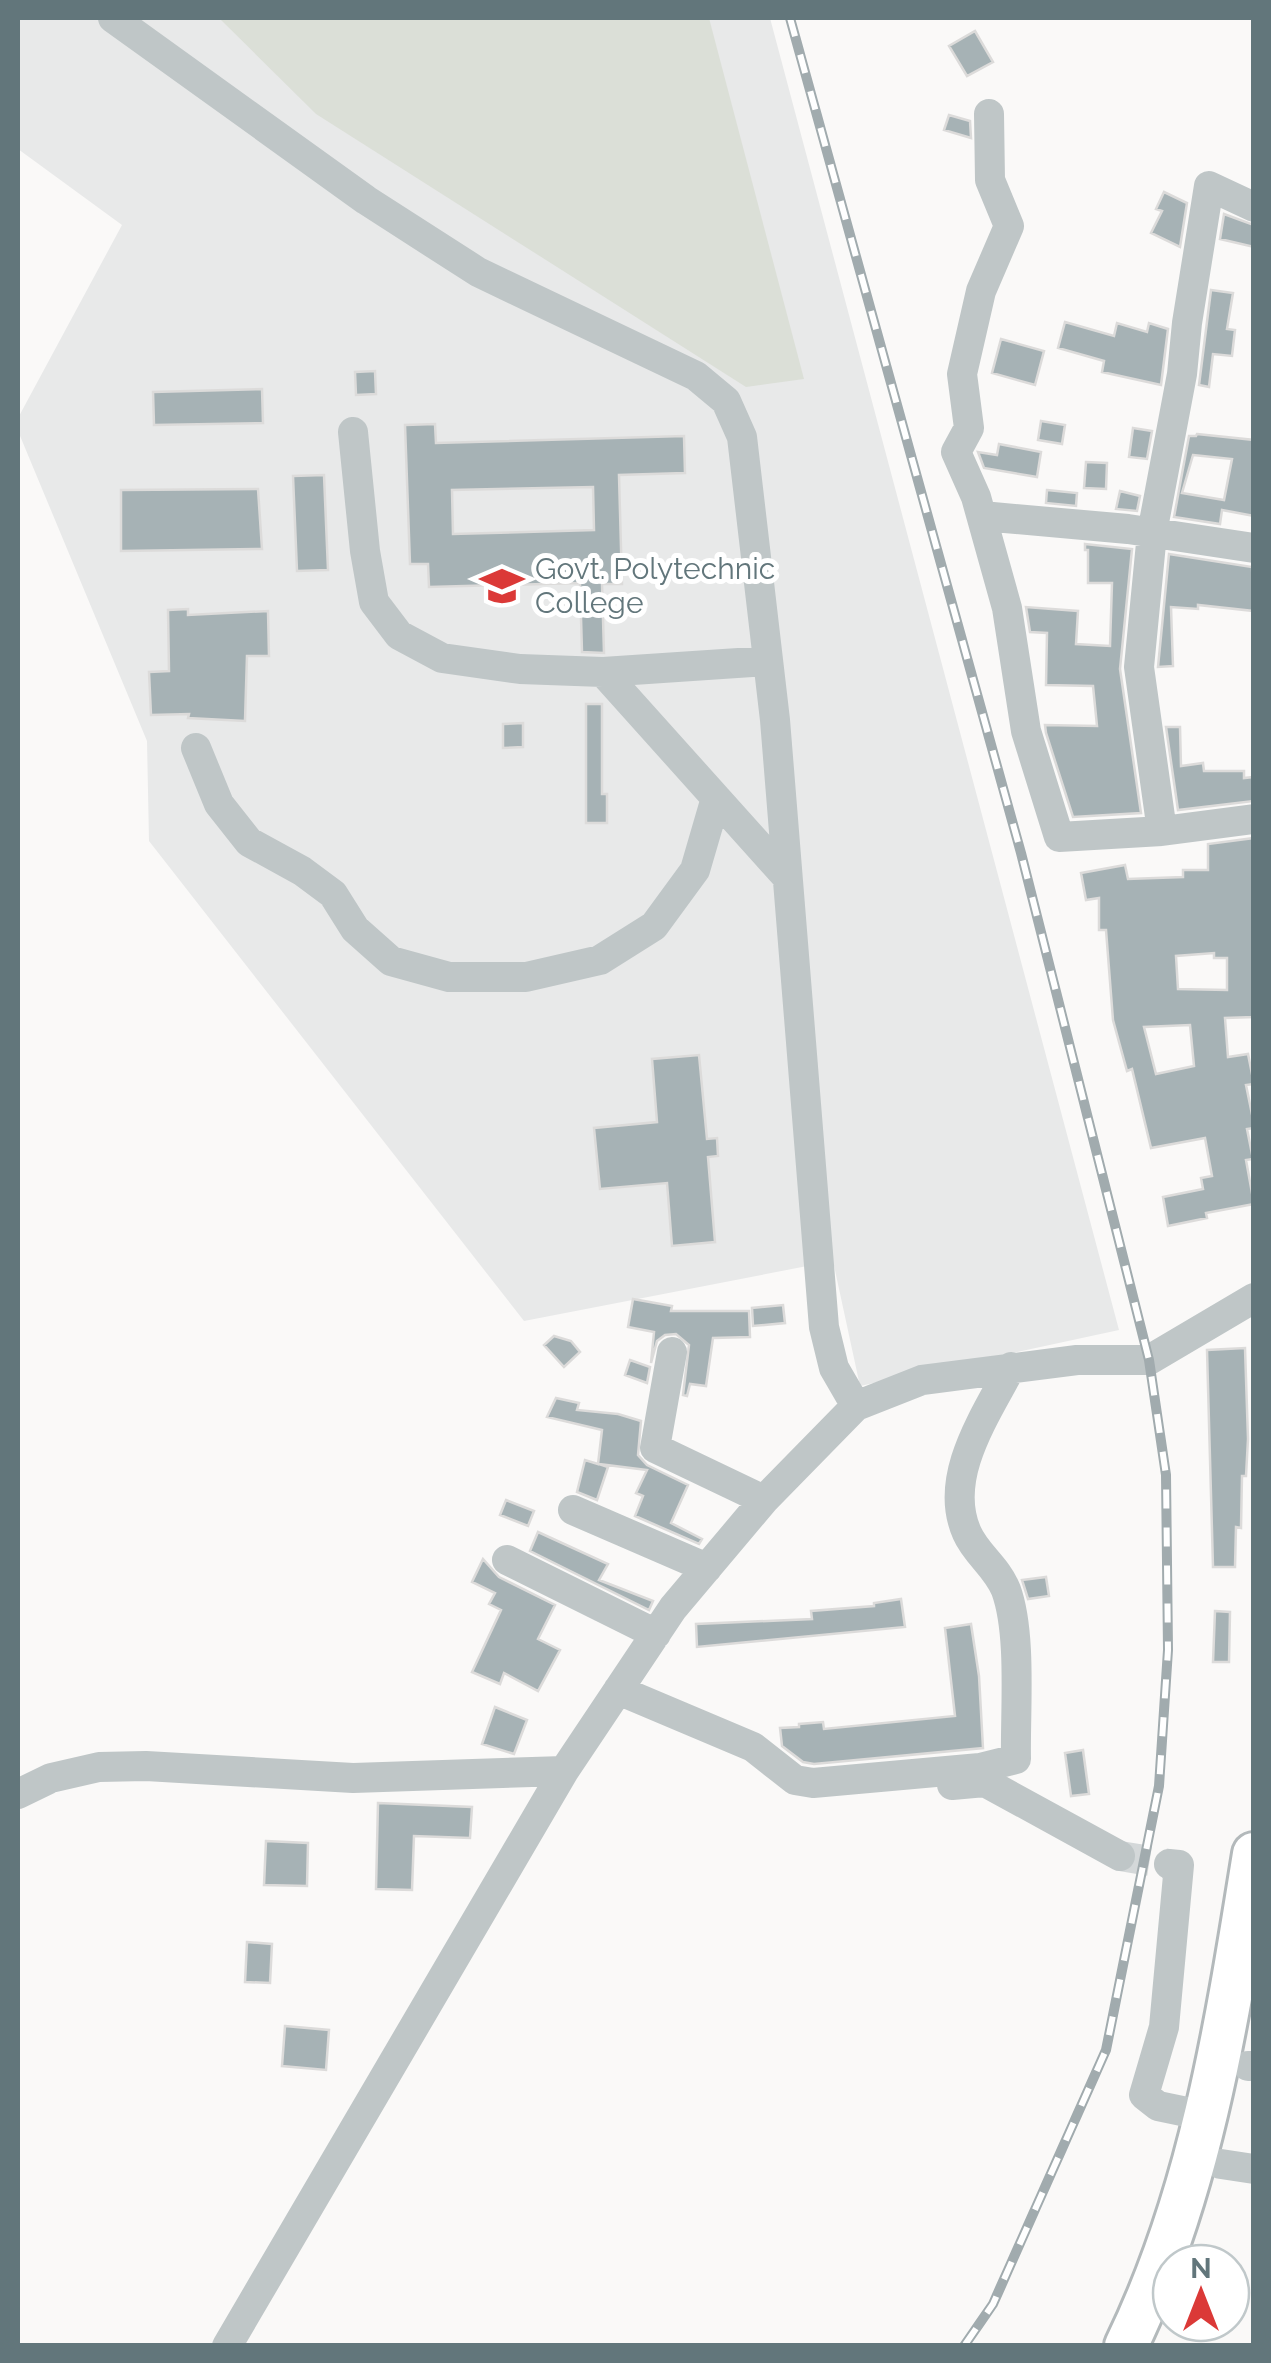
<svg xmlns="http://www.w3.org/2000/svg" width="1271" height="2363" font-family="Raleway,sans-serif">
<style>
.built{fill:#e8e9e9}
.green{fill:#dbdfd7}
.building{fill:#a6b2b5;stroke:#dcdbda;stroke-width:2.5;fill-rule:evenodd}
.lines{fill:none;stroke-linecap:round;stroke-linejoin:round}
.minor-tunnel{stroke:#d4d8d9;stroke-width:30;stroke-dasharray:30 15;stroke-linecap:butt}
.highway-casing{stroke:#b3b9bb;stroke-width:48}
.minor{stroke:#bfc6c7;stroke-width:30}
.highway{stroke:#fff;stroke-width:42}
.rail-casing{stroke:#a1abae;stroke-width:10}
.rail{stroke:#fff;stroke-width:6;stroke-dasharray:19;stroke-linecap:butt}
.labels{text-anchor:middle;stroke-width:10;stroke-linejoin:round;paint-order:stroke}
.poi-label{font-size:30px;fill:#62767b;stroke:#fff;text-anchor:start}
</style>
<rect width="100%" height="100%" fill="#faf9f8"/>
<path class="built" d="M18 18H770L1119 1330 860 1386 833 1261 524 1321 149 841 147 741 18 431V418L122 225 18 149Z"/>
<path class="green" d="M219 18H709L804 379 746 387 316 114Z"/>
<path class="building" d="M975 31 993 62 967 76 949 46Z
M949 115 970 121 971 138 944 130Z
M1164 192 1187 203 1180 247 1151 233 1162 211 1156 209Z
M1224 214 1254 225V247L1220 239Z
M1211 290 1233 293 1227 329 1235 330 1232 356 1213 354 1209 387 1199 385Z
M1065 322 1114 336 1117 323 1147 332 1149 323 1168 329 1161 385 1102 372 1104 361 1058 348Z
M1001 339 1044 351 1035 385 992 373Z
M375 371 376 394 356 395 355 372Z
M262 389 263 423 154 425 153 392Z
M1041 421 1065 425 1062 444 1038 440Z
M435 424 436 443 684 436 685 473 619 475 622 584H602L604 653 582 652 580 583 429 587 428 564H410L405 425ZM593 487 594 530 453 534 452 490Z
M1133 428 1152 431 1147 459 1129 457Z
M1197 434 1254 440V516L1222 510 1220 524 1174 517 1189 436H1196ZM1193 455 1232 459 1224 500 1182 493Z
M999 444 1041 452 1037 477 984 468 978 452 997 455Z
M1086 462 1107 463 1106 489 1084 488Z
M324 475 328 570 297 571 293 476Z
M258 489 262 549 121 551V490Z
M1047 490 1077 493 1076 506 1046 503Z
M1120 491 1140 496 1137 511 1116 509Z
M1085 544 1132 549 1120 669 1141 813 1073 817 1046 733 1045 725 1097 726 1093 686 1046 685 1047 633 1030 632 1026 607 1078 611 1076 644 1110 646 1112 583H1088V550H1085Z
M1169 554 1252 567 1254 611 1198 605V609L1171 607 1173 666 1158 667Z
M188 609V615L268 611 269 656H247L245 721 188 718 189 714 151 715 149 672 169 671 168 610Z
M586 704H602V794H607V823H586Z
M523 723V747L503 748V724Z
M1166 727H1180L1181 766 1203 763 1204 771H1244V778L1254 777V801L1178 810Z
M1254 838V1017L1225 1018 1228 1057 1248 1054 1254 1084 1246 1085 1254 1124V1128L1247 1129 1253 1159 1246 1160 1254 1204 1206 1213 1207 1218 1168 1226 1163 1197 1203 1189 1201 1178 1212 1176 1205 1138 1151 1148 1132 1069 1127 1071 1113 1020 1106 930H1099V898L1086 900 1081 873 1125 865 1128 879 1183 877V870H1208V844ZM1214 953V958H1227V990L1178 989 1176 956ZM1190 1025 1194 1066 1156 1074 1144 1027Z
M699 1055 707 1139 717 1138 718 1156 708 1157 715 1242 672 1246 667 1183 600 1189 594 1128 657 1122 652 1059Z
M633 1299 672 1306 671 1311H749L750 1337 713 1338 706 1386 690 1384 687 1396 683 1395 689 1345 676 1334 665 1335 657 1341 651 1363 654 1332 628 1327Z
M783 1305 785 1323 753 1326 752 1308Z
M554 1336 571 1341 580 1352 564 1367 544 1345Z
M1245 1348 1248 1439 1246 1476H1242L1241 1528 1236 1527 1235 1567H1213L1207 1350Z
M630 1360 650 1367 647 1383 625 1375Z
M556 1398 579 1403 577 1410 618 1414 641 1421 638 1455 647 1465 688 1485 671 1523 702 1539 699 1544 635 1516 643 1496 636 1493 647 1470 599 1464 608 1467 597 1500 577 1492 585 1460 598 1464 602 1430 547 1417Z
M506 1500 534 1511 528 1526 500 1515Z
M538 1532 608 1564 599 1580 653 1601 649 1610 530 1551Z
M483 1559 499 1577 555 1605 538 1639 560 1650 538 1691 504 1673 500 1684 472 1672 501 1610 489 1604 495 1593 472 1582Z
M1046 1577 1049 1596 1028 1599 1022 1580Z
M901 1599 905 1627 697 1647 696 1624 812 1619 811 1611 874 1606V1603Z
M1215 1611 1230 1612 1229 1662H1213Z
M971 1624 979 1676 983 1748 814 1764 803 1762 782 1746 780 1728 799 1727V1724L823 1722 824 1729 955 1716 945 1628Z
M495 1707 527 1720 514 1754 482 1744Z
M1083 1750 1089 1794 1071 1796 1065 1753Z
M378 1803 472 1807 470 1838 414 1836 412 1890 376 1889Z
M266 1841 308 1843 307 1886 264 1885Z
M247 1942 272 1944 270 1983 245 1982Z
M285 2026 329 2030 326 2070 282 2066Z"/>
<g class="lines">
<path class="minor-tunnel" d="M1120 1856 1169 1864"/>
<g class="highway-casing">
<path id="highway" d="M1126 2346C1201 2192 1227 2022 1254 1854"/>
</g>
<path class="minor" d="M113 18 366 200 478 272 696 376 726 401 742 437 775 720 824 1327 834 1368 856 1406
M989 114 990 180 1009 226 981 291 962 374 969 428 956 452 976 497 1007 608 1026 731 1059 837 1162 831 1254 819
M353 432 365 551 374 602 399 635 442 658 520 669 603 672 768 661
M982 516 1128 529 1254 548
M603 672 786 876
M196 748 219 804 249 842 302 871 333 894 355 929 391 961 449 977H526L600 960 654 926 695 870 716 798
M1162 831 1139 667 1152 533 1182 374 1187 323 1209 186 1254 207
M672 1352 655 1448 764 1500
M573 1510 707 1568
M507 1560 656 1634
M618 1690 753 1747 795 1780 813 1783 980 1768 1016 1759C1015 1711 1022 1634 1006 1590 997 1567 976 1554 967 1533 942 1477 986 1415 1011 1367
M952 1785 985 1782 1120 1856
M18 1794 51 1778 99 1767 146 1766 353 1778 564 1771 673 1608 764 1500 856 1406 922 1380 1077 1360H1149L1254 1298
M1169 1864 1179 1865 1164 2027 1144 2095 1158 2106 1206 2116
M1248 2066H1254
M1221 2164 1254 2169
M227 2346 564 1771"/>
<use href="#highway" class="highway"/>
<g class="rail-casing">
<path id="rail" d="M790 18 1021 853 1149 1360 1166 1475 1168 1650 1159 1786 1106 2050 993 2304 964 2346"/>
</g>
<use href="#rail" class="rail"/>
</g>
<defs>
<g id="university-bare" transform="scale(3.45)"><path d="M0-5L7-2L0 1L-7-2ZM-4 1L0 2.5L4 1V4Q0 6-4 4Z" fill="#db3937" stroke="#fff" stroke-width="2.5" paint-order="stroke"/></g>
</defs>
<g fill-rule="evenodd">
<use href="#university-bare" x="502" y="586"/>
</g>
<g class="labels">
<g class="poi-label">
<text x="535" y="579">Govt. Polytechnic<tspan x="535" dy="34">College</tspan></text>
</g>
</g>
<rect width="1271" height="2363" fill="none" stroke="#62767b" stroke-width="40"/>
<g transform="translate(1201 2293)"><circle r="48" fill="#ffffff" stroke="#c0c8ca" stroke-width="2.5"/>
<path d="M0-8L18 38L0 25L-18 38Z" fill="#db3937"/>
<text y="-15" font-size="28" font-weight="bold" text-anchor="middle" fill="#62767b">N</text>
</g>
</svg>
